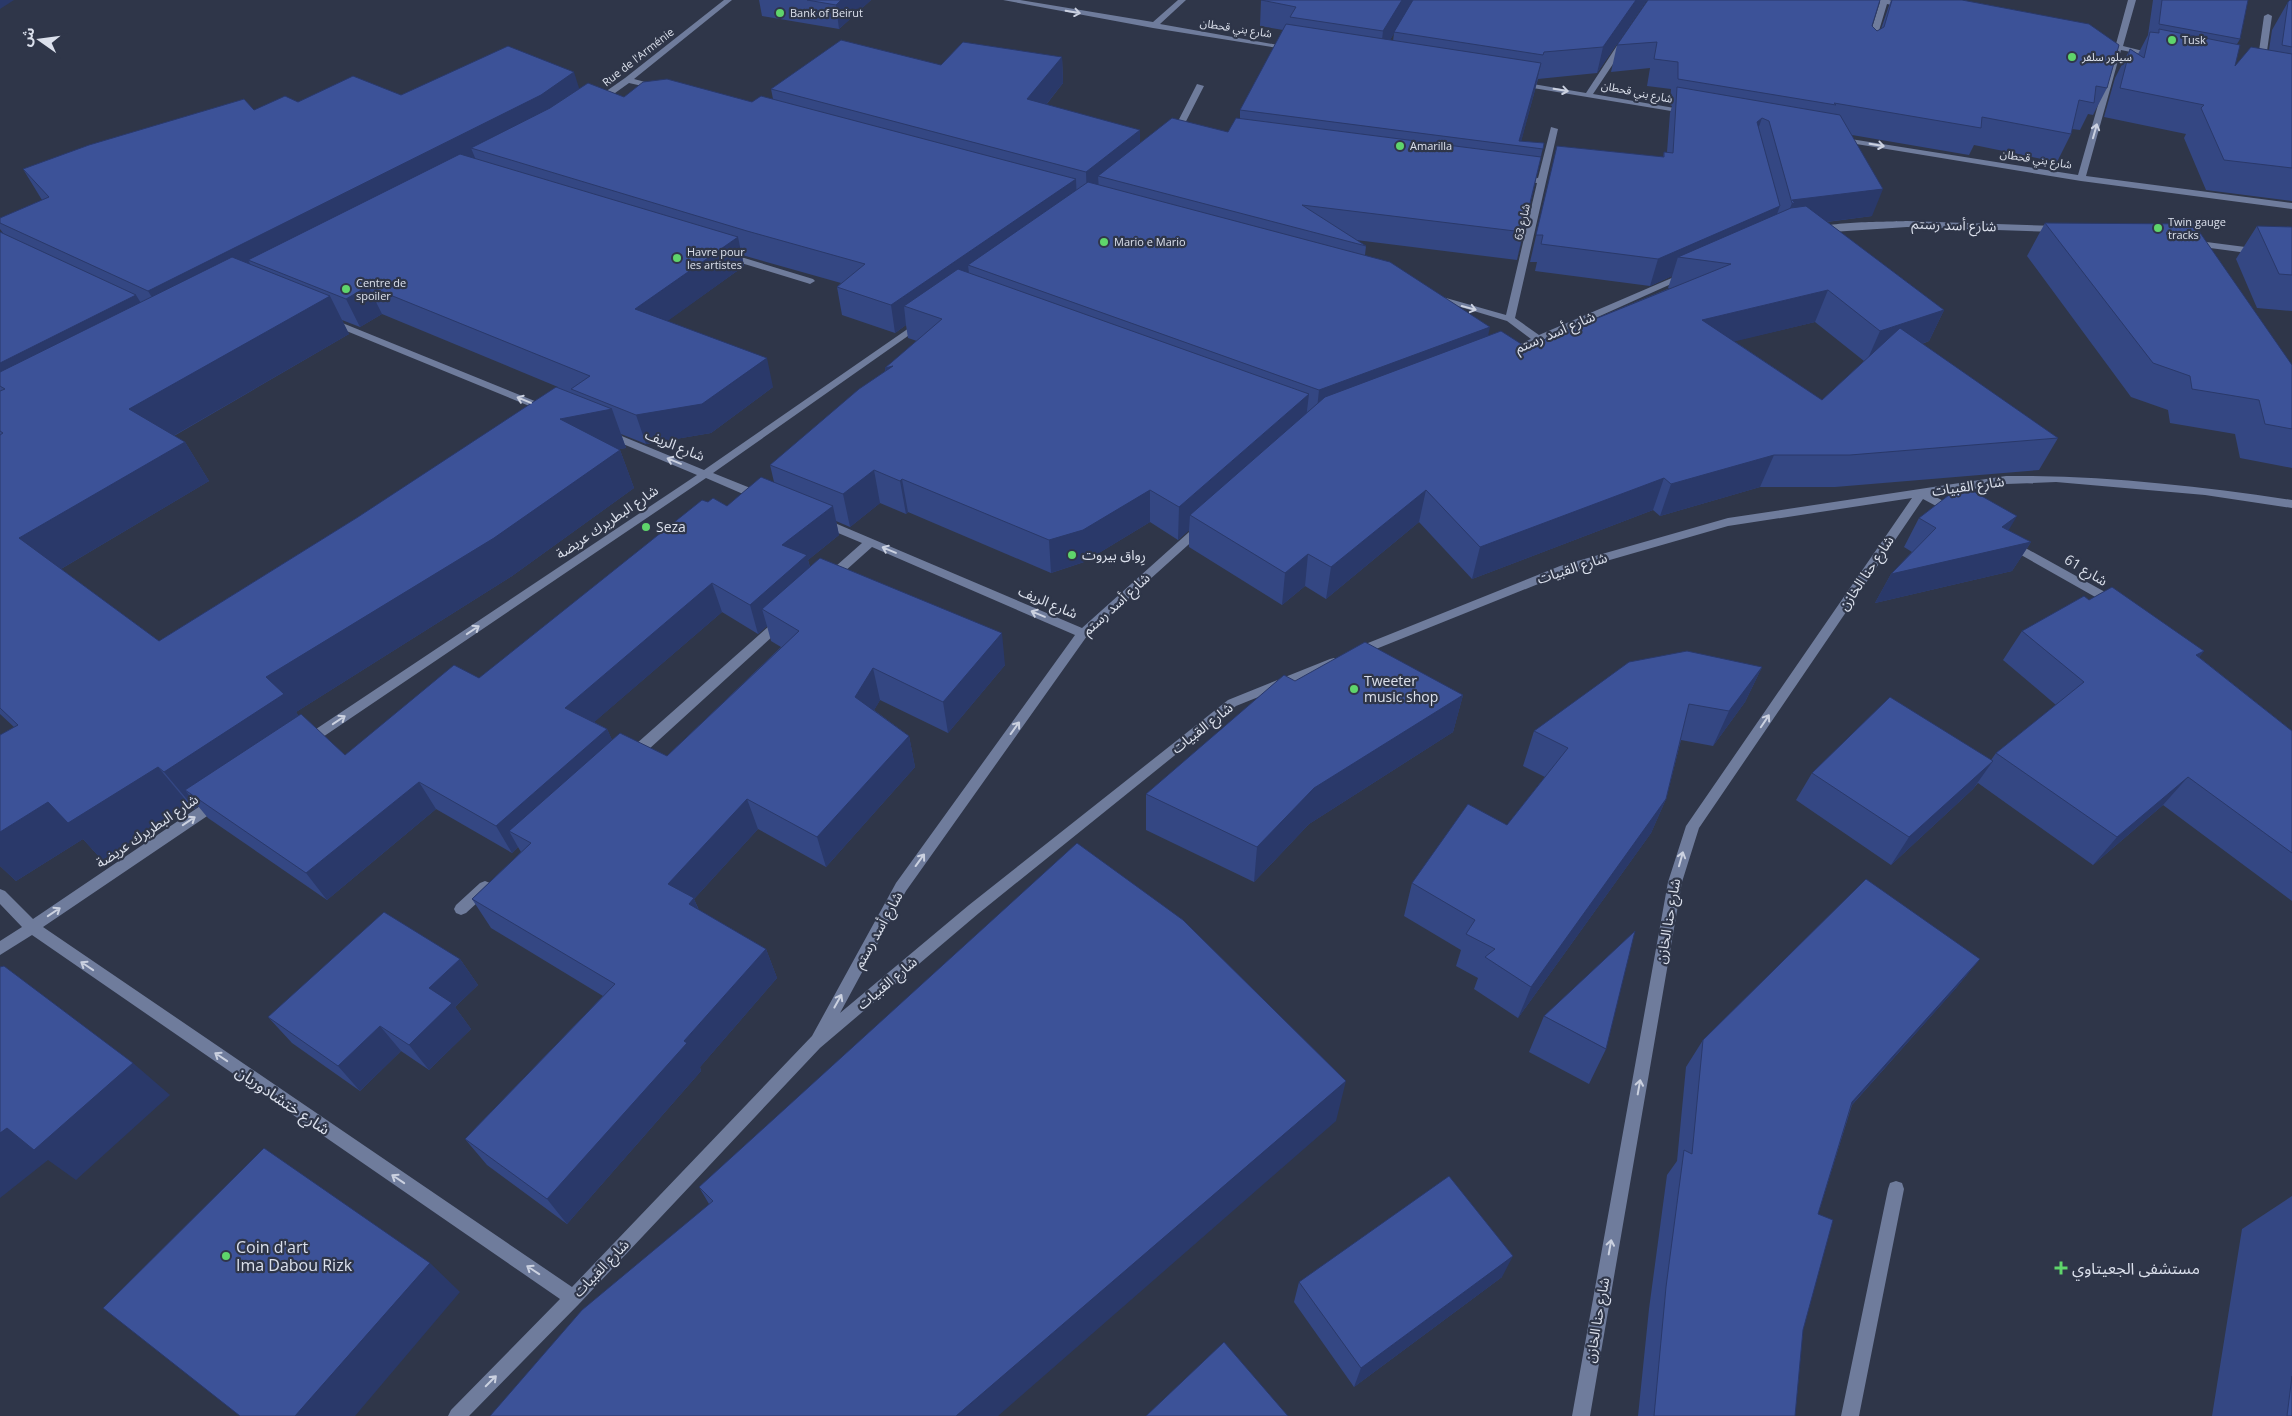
<svg xmlns="http://www.w3.org/2000/svg" width="2292" height="1416" font-family="'Open Sans','Noto Sans Arabic',sans-serif">
<style>
.lines{fill:none;stroke-linecap:round;stroke-linejoin:round}
.minor{fill:#6f7c9c;fill-rule:evenodd}
.wall{fill:#344783;fill-rule:evenodd}
.shaded-wall{fill:#2a396a}
.building{fill:#3c5298;stroke:#2a396a}
.oneway{stroke:#cbd1e0}
.poi-dot{fill:#5fd56b;stroke:#2f3649;stroke-width:2}
.labels{text-anchor:middle;stroke-width:4.5;stroke-linejoin:round;paint-order:stroke}
.far-poi-label{font-size:11px;fill:#dbe0ec;stroke:#2f3649;text-anchor:start}
.far-street-label{font-size:11px;fill:#dbe0ec;stroke:#2f3649}
.street-label{font-size:14px;fill:#dbe0ec;stroke:#2f3649}
.poi-label{font-size:14px;fill:#dbe0ec;stroke:#2f3649;text-anchor:start}
.near-street-label{font-size:16px;fill:#dbe0ec;stroke:#2f3649}
.near-poi-label{font-size:16px;fill:#dbe0ec;stroke:#2f3649;text-anchor:start}
</style>
<rect width="100%" height="100%" fill="#2f3649"/>
<g class="lines">
<path class="minor" d="M724 0H732L634 79 660 86V90L629 83 601 103H595V99L625 78Z
M1003 0H1020L1153 22 1178 0H1186L1160 24 1295 48 1291 50 1153 28Z
M1875 0H1889L1911 6 1907 8 1887 4 1875 44 1871 46 1867 44 1880 2Z
M2128 0H2136L2123 46 2159 55 2155 57 2121 50 2086 176 2292 203V209L2081 181 1838 141 1834 139 1838 137 2078 175 2114 49 2099 44 2103 42 2116 44Z
M2268 14 2272 16 2265 65 2261 67 2257 65 2264 16Z
M1620 41 1627 43 1593 94 1686 110 1690 112 1689 114 1521 86 1517 84 1521 82 1586 93Z
M1197 84 1204 86 1179 135 1172 137 1171 135Z
M1551 127 1558 129 1515 318 1539 335 1681 274 1684 273 1689 276 1542 342 1509 355 1506 354V350L1531 339 1507 321 1434 299 1439 296 1506 315 1537 183 1518 181 1514 178 1518 175 1538 178Z
M1907 221 2057 226 2061 229 2057 232 1907 227 1817 233 1813 230C1824 221 1890 222 1907 221Z
M2191 240 2292 253V259L2188 245V241Z
M728 253 813 279 815 281 810 284 807 283 725 258 723 256Z
M330 318 552 408 553 410 552 412H544L327 323 325 321Z
M922 319 927 322 925 324 713 473 765 494 766 497 765 500H757L706 478 311 745H301L300 742 301 739 697 475 604 436V432H612L704 470Z
M2006 476C2102 475 2197 486 2292 500V508L2205 495 2056 482 2006 484 1932 495 1957 508 1959 511 1953 515 1923 499 1699 828 1682 882 1590 1416H1572L1668 882 1686 826 1912 498 1728 526 1568 572 1361 655H1353L1351 652 1353 649 1560 566 1728 518Z
M823 518 1082 628 1198 524H1206L1208 527 1087 636 906 891 840 1013 969 905 1228 700 1330 659 1334 658 1340 662 1338 665 1236 706 979 913 820 1048 579 1304 469 1416H448L451 1410 560 1299 32 935 0 955V941L22 927 0 904V889L5 891 33 919 212 798H222L224 802 222 806 43 927 572 1287 812 1036 896 883 1075 635 872 547 835 580H827L825 577 827 574 862 543 819 525 817 522 819 519Z
M2011 540 2105 592 2118 605 2116 608H2108L2097 598 2007 547 2005 544Z
M781 618 787 622 785 625 637 760H627L626 756 627 752 777 619Z
M485 881 490 883 492 887 490 891 466 913 461 915 456 913 454 909 456 905 480 883Z
M1896 1181 1902 1183 1904 1189 1859 1416H1841L1888 1189 1890 1183Z"/>
</g>
<path class="wall" d="M759 0H871L839 29 762 16Z
M1261 0H1647L1597 73 1538 79 1521 141 1544 143 1517 260 1356 240 1366 246 1365 255 1488 336 1526 347 1670 288H1668L1672 276 1650 286 1535 271 1537 262H1530L1557 146 1663 157 1664 152H1667L1670 113 1672 106 1670 105 1671 89 1647 86 1650 68 1611 72 1617 45 1648 0 1872 26 1877 31 1881 29 1891 0H1962L2107 88 2093 115 2088 114 2080 130 2072 129 2071 134 2057 162 1974 145 1969 155 1852 135 1872 216 1827 222 1944 310 1929 341 1922 344 2058 438 2039 470 1835 487H1760L1660 516 1653 510 1472 579 1419 522 1326 599 1305 586 1282 605 1189 547V530L1178 540 1150 522 1084 562 1051 573 908 512 906 514 880 503 850 527 836 521 839 535 808 560 810 567 1005 665 948 733 880 700 874 710 909 736 915 767 826 867 758 829 694 899 699 910 766 949 777 978 700 1067 701 1071 567 1224 487 1165 465 1139 603 996 491 928 472 899 521 852 518 847 512 853 436 809 327 900 208 818 198 806 195 809 189 804 102 860 83 839 16 881 0 866V735L14 727 0 714V232L3 233 0 229V218L42 200 23 169 254 110 298 102 401 95 579 89 624 97 752 102 773 99 771 89 941 65 1062 57 1063 83 1046 105 1140 130V143L1228 132 1240 119V110L1283 30 1260 26ZM1394 33 1393 41 1390 40ZM742 255 841 283 837 287 842 315 895 333 906 325 908 338 917 341 885 368V372L770 465 774 482 727 506 708 502 479 678 345 755 298 715 296 712 512 576 634 488 620 450 619 449 626 448 621 434 646 444 711 433 773 387 667 321 744 266ZM382 314 558 387 358 517 159 641 61 569 209 481 185 442 174 436 349 334 342 320 360 327ZM1815 322 1864 361 1822 400 1734 341ZM722 612 758 634 767 626 771 641 781 647 667 756 612 740 607 729 594 722Z
M2153 0H2248L2240 39 2237 44 2235 66 2269 50 2272 30 2288 2 2292 0V201L2206 190 2184 138 2186 134 2104 117 2115 78 2130 49 2138 54 2148 35Z
M2045 223 2292 365V468L2240 458 2235 434 2170 423 2168 410 2131 397 2027 256Z
M2257 226 2292 227V311L2257 308 2236 259Z
M1919 518 2008 531 2031 542 2012 571 1875 603 1891 574 1912 552 1904 547Z
M2089 600 2204 651 2199 657 2292 731V901L2163 805 2093 865 1978 783 1973 789 1891 865 1796 800 1812 773 1991 760 1996 753 2056 705 2003 660 2022 631Z
M1762 667 1745 702 1713 746 1681 740 1666 799 1651 833 1518 1018 1474 989 1478 978 1456 966 1461 950 1404 916 1412 883 1507 825 1545 777 1523 766 1534 731Z
M1295 681 1463 695 1453 732 1309 824 1254 882 1146 830V794Z
M460 959 478 985 455 1007 471 1029 429 1070 401 1051 360 1091 292 1043 268 1017Z
M1980 959 1956 988 1852 1105 1818 1214 1803 1330 1795 1416H1638L1649 1309 1667 1175 1677 1161 1686 1067 1703 1040Z
M1544 1016 1606 1049 1589 1084 1529 1052Z
M1336 1121 709 1204 699 1187Z
M2292 1196V1416H2212L2242 1229Z
M1502 1277 1354 1387 1294 1302 1299 1282Z"/>
<path class="shaded-wall" d="M0 0H14L0 9Z
M841 0H871L839 29 836 5Z
M1402 0H1414L1380 57 1383 31Z
M1636 0H1647L1597 73 1603 47Z
M1062 57 1063 83 1029 126 1027 99Z
M1541 63 1535 90 1520 146 1519 141Z
M574 72 584 104 471 148 478 165 248 260 259 279 169 325 148 291Z
M1762 118 1753 144 1757 122Z
M1140 130V158L1098 176 1099 190 1087 200 1086 172Z
M1544 143 1538 171 1517 260 1523 232Z
M1076 179 1077 206 968 265 970 281 904 306 906 325 895 333 891 305Z
M1883 189 1872 216 1786 227 1782 230 1792 203V200Z
M1780 206 1770 233 1678 257 1672 276 1650 286 1658 259Z
M738 237 744 266 644 338 635 309Z
M368 286 382 314 360 327 346 299Z
M1828 290 1815 322 1691 352 1702 320Z
M136 295 158 331 0 386V363Z
M330 296 349 334 154 447 129 409Z
M1944 310 1929 341 1866 363 1880 331Z
M1490 327 1484 355 1316 419 1319 390Z
M767 358 773 387 711 433 646 444 636 415Z
M893 366 890 400 885 368Z
M1309 394 1305 427 1190 515 1189 530 1178 540 1179 507Z
M612 409 626 448 574 457 560 419Z
M185 442 209 481 49 576 19 538Z
M620 450 634 488 512 576 296 712 310 732 185 790 198 806 195 809 164 772 266 677Z
M1774 455 1760 487 1660 516 1671 484Z
M874 470 880 503 850 527 843 494Z
M1664 478 1653 510 1472 579 1480 547Z
M902 479 908 512 906 514 900 481Z
M1150 490V522L1084 562 1051 573 1049 540Z
M1426 490 1419 522 1326 599 1331 567Z
M833 506 839 535 808 560 814 584 762 609 767 626 758 634 750 605 782 545Z
M2017 516 2000 545 2031 542 2012 571 1875 603 1891 574 2002 527Z
M1308 554 1305 586 1282 605 1285 573Z
M712 583 722 612 578 736 565 708Z
M1002 633 1005 665 948 733 943 702Z
M2204 651 2181 679 2196 655Z
M1762 667 1745 702 1713 746 1729 711Z
M873 668 880 700 863 729 855 697Z
M1463 695 1453 732 1309 824 1254 882 1257 847 1314 788Z
M607 729 620 757 509 831 518 847 512 853 496 826Z
M909 736 915 767 826 867 817 837Z
M1993 761 1973 789 1891 865 1909 837Z
M158 767 189 804 102 860 83 839 16 881 0 866V832L48 802Z
M2188 777 2163 805 2093 865 2117 837Z
M419 782 436 809 327 900 306 873Z
M747 799 758 829 694 899 706 928 668 884Z
M1666 799 1651 833 1518 1018 1531 987Z
M766 949 777 978 700 1067 701 1071 567 1224 547 1199 684 1041Z
M460 959 478 985 455 1007 471 1029 429 1070 409 1045 429 988Z
M1980 959 1956 988 1831 1128 1852 1102Z
M380 1026 401 1051 360 1091 338 1066Z
M133 1063 170 1095 76 1180 48 1160 0 1198V1133L7 1128Z
M1346 1081 1336 1121 998 1416H956Z
M1513 1256 1502 1277 1354 1387 1361 1368Z
M430 1263 460 1292 355 1416H295Z"/>
<path class="building" d="M807 0H841L836 5Z
M1261 0H1402L1383 31 1290 17 1296 7Z
M1413 0H1636L1603 47 1544 52 1543 55 1394 32Z
M1648 0H1880L1872 26 1877 31 1884 27 1892 0H1962L2089 24 2119 45 2107 88 2096 86 2094 103 2079 100 2071 134 1982 117 1981 128 1834 103 1836 105 1678 79V62L1654 59 1657 42 1617 45Z
M2162 0H2248L2240 39 2159 24Z
M2290 0H2292V47L2282 45 2288 2Z
M1286 24 1541 63 1519 141 1544 143 1543 149 1240 110Z
M2159 29 2240 45 2235 66 2251 47 2292 54V168L2224 160 2201 108 2204 105 2120 88 2130 49 2144 58 2150 32 2159 33Z
M841 40 941 65 963 42 1062 57 1027 99 1140 130 1086 172 771 89Z
M508 46 574 72 541 95 148 291 0 223V218L49 197 23 169 89 145 244 99 254 110 285 96 298 102 353 76 401 95Z
M667 79 752 102 761 96 1076 179 891 305 837 287 865 264 747 231 471 148 550 108 588 83 624 97 643 82Z
M1677 87 1840 115 1883 189 1792 200 1795 203H1792L1769 121 1762 118 1757 122 1780 206 1658 259 1541 244 1543 235H1536L1557 146 1664 157V152L1673 153Z
M1172 118 1228 132 1236 118 1541 157 1523 232 1302 205 1366 246 1098 176Z
M460 154 738 237 635 309 767 358 702 404 636 415 571 389 590 376 368 286 346 299 248 260Z
M1088 182 1390 262 1490 327 1319 390 968 265Z
M1806 206 1944 310 1880 331 1828 290 1702 320 1822 400 1900 328 2058 438 1850 455H1774L1671 484 1664 478 1480 547 1426 490 1331 567 1308 554 1285 573 1190 515 1325 397 1501 331 1526 347 1731 264 1678 257 1791 208Z
M2045 223 2194 224 2292 365V429L2265 424 2259 400 2192 389 2190 376 2153 363Z
M2257 226 2292 227V275L2279 274Z
M0 232 136 295 0 363Z
M232 257 330 296 129 409 185 442 19 538 159 641 358 517 556 387 612 409 560 419 620 450 494 538 266 677 284 694 164 772 158 767 68 823 48 802 0 832V735L18 725 0 708V435L3 433 0 431V391L5 389 0 386V372Z
M958 269 1309 394 1179 507 1150 490 1083 530 1049 540 902 479 900 481 874 470 843 494 770 465 859 389 893 366 885 368 942 319 904 306Z
M761 477 833 506 782 545 807 555 750 605 712 583 565 708 607 729 496 826 419 782 306 873 185 790 301 714 345 755 454 665 479 678 702 500 708 502 713 498 727 506Z
M1962 485 2017 516 2002 527 2031 542 1891 574 1936 528 1919 518Z
M820 558 1002 633 943 702 873 668 855 697 909 736 817 837 747 799 668 884 694 898 689 904 766 949 684 1041 687 1043 547 1199 465 1139 615 984 472 899 531 843 509 831 620 733 667 756 799 631 762 609Z
M2112 587 2204 651 2196 655 2292 731V853L2188 777 2117 837 1996 753 2084 682 2022 631 2084 596 2089 600Z
M1365 642 1463 695 1314 788 1257 847 1146 794 1284 675 1295 681Z
M1687 651 1762 667 1729 711 1689 704 1666 799 1531 987 1485 957 1495 949 1466 934 1475 920 1412 883 1468 804 1507 825 1568 748 1534 731 1629 662Z
M1890 697 1993 761 1909 837 1812 773Z
M1077 843 1183 920 1346 1081 956 1416H490L582 1310 713 1201 699 1187Z
M1866 879 1980 959 1852 1102 1818 1214 1833 1220 1803 1330 1795 1416H1654L1666 1287 1684 1150 1692 1154 1703 1040Z
M384 912 460 959 429 988 452 1003 409 1045 380 1026 338 1066 268 1017Z
M1635 931 1606 1049 1544 1016Z
M4 966 133 1063 34 1150 7 1128 0 1133V967Z
M264 1148 430 1263 295 1416H240L103 1308Z
M1449 1176 1513 1256 1361 1368 1299 1282Z
M1224 1342 1288 1416H1146Z
M2292 1376V1416H2287Z"/>
<defs><path id="oneway-shaft" d="M-6 0H5M1.5-3L5.5 0L1.5 3" fill="none" stroke-width="1.6" stroke-linecap="round" stroke-linejoin="round" transform="scale(1.25)"/></defs>
<g class="oneway">
<use href="#oneway-shaft" transform="translate(1073 12) rotate(10)"/>
<use href="#oneway-shaft" transform="translate(1561 90) rotate(9)"/>
<use href="#oneway-shaft" transform="translate(2095 131) rotate(-74)"/>
<use href="#oneway-shaft" transform="translate(1877 145) rotate(9)"/>
<use href="#oneway-shaft" transform="translate(1469 308) rotate(15)"/>
<use href="#oneway-shaft" transform="translate(524 400) rotate(-158)"/>
<use href="#oneway-shaft" transform="translate(674 461) rotate(-158)"/>
<use href="#oneway-shaft" transform="translate(889 550) rotate(-157)"/>
<use href="#oneway-shaft" transform="translate(1038 614) rotate(-157)"/>
<use href="#oneway-shaft" transform="translate(473 630) rotate(-34)"/>
<use href="#oneway-shaft" transform="translate(339 720) rotate(-34)"/>
<use href="#oneway-shaft" transform="translate(1765 721) rotate(-56)"/>
<use href="#oneway-shaft" transform="translate(1015 728) rotate(-54)"/>
<use href="#oneway-shaft" transform="translate(189 821) rotate(-34)"/>
<use href="#oneway-shaft" transform="translate(1681 859) rotate(-74)"/>
<use href="#oneway-shaft" transform="translate(920 860) rotate(-54)"/>
<use href="#oneway-shaft" transform="translate(54 912) rotate(-34)"/>
<use href="#oneway-shaft" transform="translate(87 966) rotate(-146)"/>
<use href="#oneway-shaft" transform="translate(838 1001) rotate(-61)"/>
<use href="#oneway-shaft" transform="translate(221 1057) rotate(-146)"/>
<use href="#oneway-shaft" transform="translate(1639 1087) rotate(-80)"/>
<use href="#oneway-shaft" transform="translate(398 1179) rotate(-146)"/>
<use href="#oneway-shaft" transform="translate(1610 1247) rotate(-80)"/>
<use href="#oneway-shaft" transform="translate(533 1270) rotate(-146)"/>
<use href="#oneway-shaft" transform="translate(491 1381) rotate(-45)"/>
</g>
<g class="poi-dot">
<circle cx="780" cy="13" r="5"/>
<circle cx="2172" cy="40" r="5"/>
<circle cx="2072" cy="57" r="5"/>
<circle cx="1400" cy="146" r="5"/>
<circle cx="2158" cy="228" r="5"/>
<circle cx="1104" cy="242" r="5"/>
<circle cx="677" cy="258" r="5"/>
<circle cx="346" cy="289" r="5"/>
<circle cx="646" cy="527" r="5"/>
<circle cx="1072" cy="555" r="5"/>
<circle cx="1354" cy="689" r="5"/>
<circle cx="226" cy="1256" r="5"/>
<path d="M2058.5 1260.5h5v5h5v5h-5v5h-5v-5h-5v-5h5z"/>
</g>
<g class="labels">
<g class="far-poi-label">
<text x="790" y="17">Bank of Beirut</text>
<text x="2182" y="44">Tusk</text>
<text x="2082" y="61">سيلور سلفر</text>
<text x="1410" y="150">Amarilla</text>
<text x="2168" y="226">Twin gauge<tspan x="2168" dy="13">tracks</tspan></text>
<text x="1114" y="246">Mario e Mario</text>
<text x="687" y="256">Havre pour<tspan x="687" dy="13">les artistes</tspan></text>
<text x="356" y="287">Centre de<tspan x="356" dy="13">spoiler</tspan></text>
</g>
<g class="far-street-label">
<text transform="translate(1236 28) rotate(9)" y="4">شارع بني قحطان</text>
<text transform="translate(638 57) rotate(-38)" y="4">Rue de l'Arménie</text>
<text transform="translate(1637 92) rotate(11)" y="4">شارع بني قحطان</text>
<text transform="translate(2036 159) rotate(9)" y="4">شارع بني قحطان</text>
<text transform="translate(1522 222) rotate(-77)" y="4">شارع 63</text>
</g>
<g class="street-label">
<text transform="translate(1954 225) rotate(2)" y="5">شارع أسد رستم</text>
<text transform="translate(1555 332) rotate(-23)" y="5">شارع أسد رستم</text>
<text transform="translate(675 445) rotate(22)" y="5">شارع الريف</text>
<text transform="translate(1968 486) rotate(-8)" y="5">شارع القبيات</text>
<text transform="translate(607 522) rotate(-34)" y="5">شارع البطريرك عريضة</text>
<text transform="translate(1572 568) rotate(-18)" y="5">شارع القبيات</text>
<text transform="translate(2086 570) rotate(31)" y="5">شارع 61</text>
<text transform="translate(1866 573) rotate(-56)" y="5">شارع حنا الخازن</text>
<text transform="translate(1048 602) rotate(23)" y="5">شارع الريف</text>
<text transform="translate(1116 604) rotate(-42)" y="5">شارع أسد رستم</text>
<text transform="translate(1202 728) rotate(-38)" y="5">شارع القبيات</text>
<text transform="translate(147 831) rotate(-34)" y="5">شارع البطريرك عريضة</text>
<text transform="translate(1668 921) rotate(-80)" y="5">شارع حنا الخازن</text>
<text transform="translate(878 930) rotate(-61)" y="5">شارع أسد رستم</text>
<text transform="translate(887 983) rotate(-40)" y="5">شارع القبيات</text>
<text transform="translate(601 1268) rotate(-46)" y="5">شارع القبيات</text>
<text transform="translate(1597 1320) rotate(-80)" y="5">شارع حنا الخازن</text>
</g>
<g class="poi-label">
<text x="656" y="532">Seza</text>
<text x="1082" y="560">رِواق بيروت</text>
<text x="1364" y="686">Tweeter<tspan x="1364" dy="16">music shop</tspan></text>
</g>
<g class="near-street-label">
<text transform="translate(283 1100) rotate(34)" y="6">شارع ختشادوريان</text>
</g>
<g class="near-poi-label">
<text x="236" y="1253">Coin d'art<tspan x="236" dy="18">Ima Dabou Rizk</tspan></text>
<text x="2072" y="1274">مستشفى الجعيتاوي</text>
</g>
</g>
<g transform="translate(40 40) rotate(284)" stroke="#2f3649" stroke-width="4" paint-order="stroke">
<path d="M0-4L9 19L0 12L-9 19Z" fill="#dbe0ec"/>
<text y="-8" font-size="14" font-weight="bold" text-anchor="middle" fill="#dbe0ec">ش</text>
</g>
</svg>
